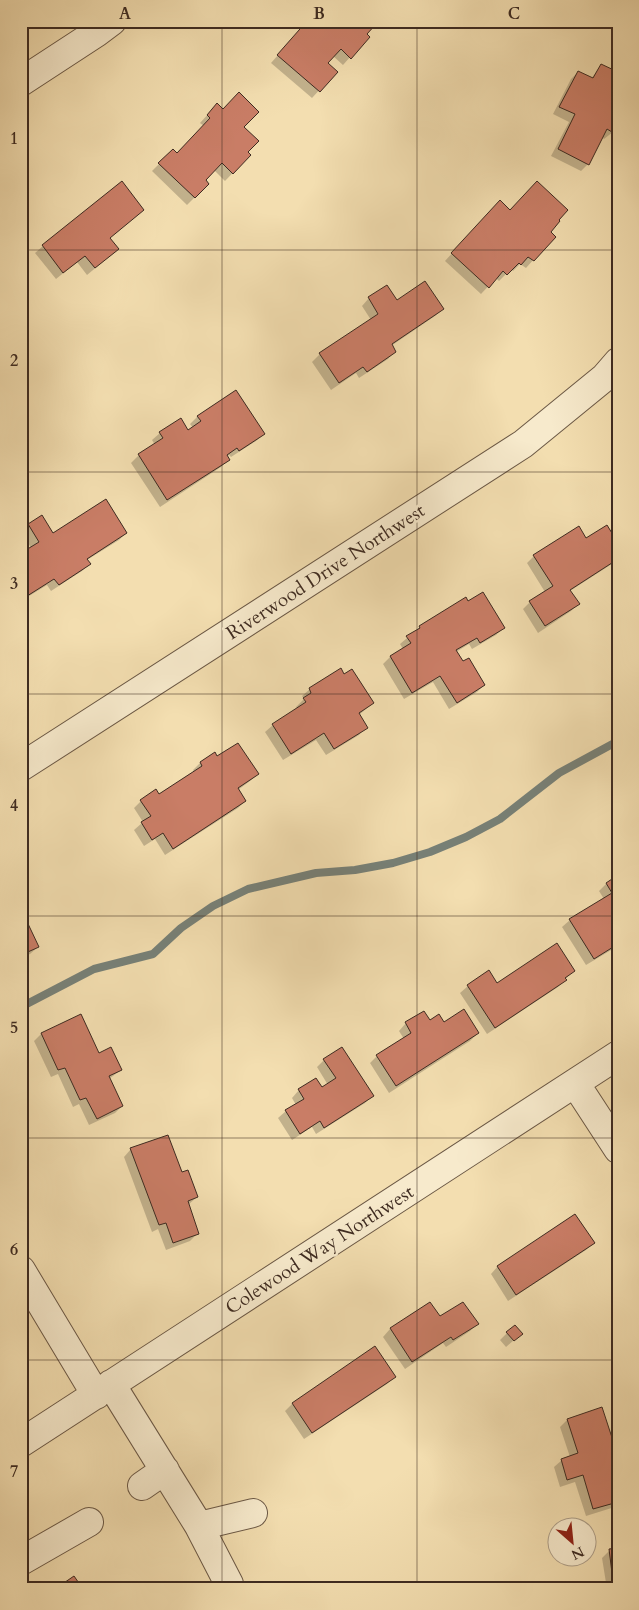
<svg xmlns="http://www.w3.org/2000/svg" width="639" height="1610" font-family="Cardo,serif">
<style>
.shadow{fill:#0003}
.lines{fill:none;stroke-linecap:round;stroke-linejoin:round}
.stream{stroke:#778178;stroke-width:8}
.building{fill:#c97d66;stroke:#3e2b21}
.minor-casing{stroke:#6b5845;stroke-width:30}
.minor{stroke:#f7eacc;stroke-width:28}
.grid{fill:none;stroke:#3e2b21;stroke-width:1;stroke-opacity:0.55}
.labels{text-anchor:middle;stroke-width:5;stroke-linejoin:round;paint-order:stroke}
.street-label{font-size:19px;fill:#3e2b21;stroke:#f7eacc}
.neatline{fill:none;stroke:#3e2b21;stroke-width:2}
.grid-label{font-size:16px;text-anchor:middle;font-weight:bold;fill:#3e2b21}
</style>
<rect width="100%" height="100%" fill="#f3deb0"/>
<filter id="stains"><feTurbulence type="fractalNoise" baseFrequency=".004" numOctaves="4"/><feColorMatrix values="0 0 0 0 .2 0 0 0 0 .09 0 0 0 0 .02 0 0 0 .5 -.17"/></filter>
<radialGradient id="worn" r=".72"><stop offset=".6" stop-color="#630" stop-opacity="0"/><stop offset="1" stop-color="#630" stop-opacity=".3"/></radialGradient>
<path class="shadow" d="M308 21 366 34 368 37 343 65 333 56 326 63 336 72 312 98 271 63Z
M601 65 618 73V128L604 139 602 137 588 164 581 171 551 156 569 122 553 114 571 79 578 72 591 79Z
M210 112 242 127 246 152 250 155 225 181 214 170 204 180 208 184 187 205 152 171 173 150 177 154 204 126 200 123Z
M492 209 510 211 549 232 554 237 526 268 520 264 513 271 511 269 499 281 496 278 481 294 445 261Z
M109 238 110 256 87 275 77 262 56 279 35 253 43 246Z
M386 287 397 302 443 309 435 316 391 346 395 351 388 359 359 378 356 373 331 390 312 362 320 354 371 320 362 306 369 298Z
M236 392 264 434 256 441 231 457 229 455 226 457 228 460 221 467 160 507 131 463 139 455 155 445 152 440 160 433 188 431 193 428 190 424 197 417Z
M42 517 52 535 126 533 119 540 87 560 89 564 82 571 51 591 47 585 21 601V554L31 548 22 533 29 525Z
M586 540 618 545V560L570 591 578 604 571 611 538 633 523 609 530 602 545 592 527 563 534 556Z
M420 627 503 628 496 635 472 649 469 644 456 652 463 663 484 685 477 692 449 709 433 682 404 699 383 664 390 657 403 649 400 644Z
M343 675 373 703 359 715 366 727 359 735 326 755 316 740 283 760 265 732 273 725 298 709 296 707 304 699 302 696 310 689Z
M217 757 258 774 250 781 238 790 245 801 238 808 165 855 155 839 144 846 134 830 143 822 134 808 141 801 158 795 194 772 193 770 200 763Z
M618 877V946L586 965 562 927 570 920 604 899 599 891 606 884Z
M21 912 38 947 30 954 21 958Z
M574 970 558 987 487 1034 460 993 468 986 496 985Z
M80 1016 99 1055 121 1070 109 1079 122 1106 115 1113 89 1125 79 1104 73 1107 58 1074 51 1077 34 1041 41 1034Z
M429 1022 443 1023 478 1033 470 1041 389 1093 370 1063 377 1056 404 1039 399 1031 406 1023Z
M324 1060 372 1096 365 1103 316 1134 312 1127 292 1140 278 1118 286 1111 296 1105 292 1098 299 1090 322 1089 328 1085 317 1067Z
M131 1149 181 1174 197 1197 188 1205 198 1233 190 1241 166 1250 158 1229 152 1232 124 1157Z
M593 1243 586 1250 508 1301 491 1274 498 1266Z
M430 1304 440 1318 477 1324 470 1331 446 1347 443 1343 405 1369 383 1337 390 1329Z
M507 1333 521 1334 506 1347 500 1340Z
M394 1376 387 1384 304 1439 285 1411 292 1404Z
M567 1420 618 1460V1506L586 1516 575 1482 560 1487 554 1467 562 1460 570 1457 560 1427Z
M609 1551 618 1589H607L602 1558Z"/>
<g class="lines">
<path class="stream" d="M21 1007 94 969 153 954 181 928 213 906 248 889 316 873 355 870 393 863 430 852 466 837 500 819 559 773 618 741"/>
</g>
<path class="building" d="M307 21H375L377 23 367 34 370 37 351 59 341 49 328 63 338 72 320 92 277 55Z
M601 64 618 72V124L617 123 612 132 607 129 589 165 558 149 575 114 559 107 578 71 593 78Z
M239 92 259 112 244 127 259 141 248 152 251 155 233 174 222 163 206 180 209 184 195 198 158 163 173 149 177 153 210 118 207 115 217 103 223 109Z
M122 181 144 210 110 238 119 249 95 268 85 256 63 273 42 245Z
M537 181 568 210 559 220 560 221 551 232 556 237 534 261 528 257 521 265 519 263 507 275 503 271 489 288 451 253 500 200 510 210Z
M425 281 444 309 392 344 396 352 367 372 363 367 339 383 319 353 378 314 368 297 387 285 397 300Z
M236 390 265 434 239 451 237 448 227 455 230 460 167 500 138 454 163 438 159 432 181 418 188 430 201 421 197 416Z
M106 499 127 533 87 559 91 564 59 585 54 579 24 598 21 593V553L39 542 28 524 42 515 53 533Z
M607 525 618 543V559L570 590 580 604 545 626 529 601 553 586 533 555 579 526 586 538Z
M483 592 505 628 480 643 477 638 456 650 463 661 469 658 485 685 457 703 440 676 412 693 390 656 411 643 406 636 420 628 419 626 466 597 468 601Z
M341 668 344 674 352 669 374 703 359 713 368 728 334 749 324 733 291 754 272 724 306 702 303 698 311 693 309 688Z
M238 743 259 774 238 788 246 801 173 849 163 833 152 840 141 822 151 816 140 800 156 789 159 794 202 766 200 762 215 752 217 756Z
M618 875V944L594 959 569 919 612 893 606 883Z
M21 909 39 947 21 955Z
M557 943 575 971 565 978 567 980 495 1028 467 985 489 970 497 983Z
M464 1009 479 1033 396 1086 376 1055 411 1033 405 1022 424 1011 430 1020 439 1014 444 1022Z
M81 1014 99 1053 111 1047 122 1070 109 1076 123 1106 97 1119 86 1098 80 1100 65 1068 58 1070 41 1033Z
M342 1047 374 1096 324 1128 320 1121 300 1134 285 1110 304 1099 298 1089 316 1078 322 1087 336 1078 323 1059Z
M168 1135 182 1172 188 1170 198 1197 188 1201 199 1234 173 1243 166 1223 159 1225 130 1148Z
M575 1214 595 1243 516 1295 497 1266Z
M430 1302 440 1316 463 1302 479 1324 453 1340 451 1337 412 1362 390 1328Z
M515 1325 523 1334 514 1341 506 1332Z
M375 1346 396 1377 312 1433 292 1403Z
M602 1407 618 1456V1502L593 1509 583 1475 567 1480 561 1459 578 1453 567 1419Z
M618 1548V1589H614L609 1549Z
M74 1576 83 1589H55Z"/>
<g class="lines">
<g class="minor-casing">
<path id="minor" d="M21 82 96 33 112 21
M21 767 523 444 605 377 618 362
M575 1083 618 1149
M21 1270 96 1395
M111 1384 199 1526 253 1513
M21 1443 618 1055
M142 1486 165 1470
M199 1526 229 1584 230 1589
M21 1561 89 1522"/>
</g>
<use href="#minor" class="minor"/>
</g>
<path class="grid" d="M222 21V1589M417 21V1589M21 250H618M21 472H618M21 694H618M21 916H618M21 1138H618M21 1360H618"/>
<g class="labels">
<g class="street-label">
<text transform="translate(325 571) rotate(-33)" y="7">Riverwood Drive Northwest</text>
<text transform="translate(319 1249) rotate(-33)" y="7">Colewood Way Northwest</text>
</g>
</g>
<rect width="639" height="1610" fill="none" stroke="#f3deb0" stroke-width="55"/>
<g transform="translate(572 1542) rotate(153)"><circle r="24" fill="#f7eacc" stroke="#ad9e88"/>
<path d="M0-4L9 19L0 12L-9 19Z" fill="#8f2418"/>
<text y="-8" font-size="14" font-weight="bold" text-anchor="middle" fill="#3e2b21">N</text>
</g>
<rect x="28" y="28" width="584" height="1554" class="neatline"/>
<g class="grid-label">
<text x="125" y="19">A</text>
<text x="319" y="19">B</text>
<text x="514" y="19">C</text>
<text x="14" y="144">1</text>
<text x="14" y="366">2</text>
<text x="14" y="589">3</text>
<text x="14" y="811">4</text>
<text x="14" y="1033">5</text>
<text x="14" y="1255">6</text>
<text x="14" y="1477">7</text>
</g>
<rect width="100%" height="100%" filter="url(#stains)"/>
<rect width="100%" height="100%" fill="url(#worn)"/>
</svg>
